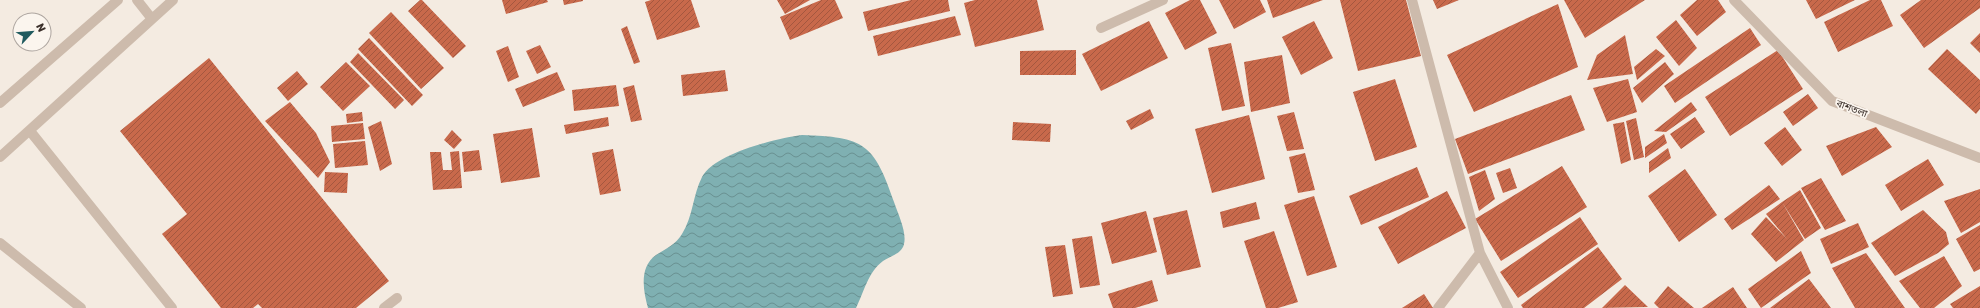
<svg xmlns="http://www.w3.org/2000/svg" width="1980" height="308" font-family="Rubik,'Noto Sans Bengali',sans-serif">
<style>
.water{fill:url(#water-waves)}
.building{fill:url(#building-hatch)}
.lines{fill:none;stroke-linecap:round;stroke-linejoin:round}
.minor{stroke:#cdbbac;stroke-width:10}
.labels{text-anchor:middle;stroke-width:3.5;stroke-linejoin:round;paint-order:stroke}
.street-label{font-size:10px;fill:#3b302b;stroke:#fbf5ee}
</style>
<defs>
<pattern id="water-waves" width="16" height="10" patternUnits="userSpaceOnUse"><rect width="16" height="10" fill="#7fb0b2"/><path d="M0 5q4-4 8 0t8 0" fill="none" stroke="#699091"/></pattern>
<pattern id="building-hatch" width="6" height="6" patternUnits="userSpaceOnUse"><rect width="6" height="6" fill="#c8694b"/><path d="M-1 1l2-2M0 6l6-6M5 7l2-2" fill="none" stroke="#a4573f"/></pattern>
</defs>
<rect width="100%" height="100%" fill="#f4ebe1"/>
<path class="water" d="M802 135C864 137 874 143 894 202 898 214 907 232 904 244 902 254 890 256 883 261 868 272 864 292 856 308H648C643 290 639 267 656 255 666 249 676 244 682 234 693 217 693 194 702 177 715 153 778 138 802 135Z"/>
<path class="building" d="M420 0H422L466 46 453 58 408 11Z
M502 0H547L548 2 506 14Z
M563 0H583V1L564 5Z
M651 0H691L700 27 657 40 645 2Z
M777 0H810L785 14Z
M821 0H835L843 18 790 40 780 17Z
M911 0H948L950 11 868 31 863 12Z
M975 0H1037L1044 30 975 47 964 3Z
M1190 0H1200L1217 33 1185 50 1165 13Z
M1219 0H1260L1266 12 1234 29Z
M1267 0H1323L1273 18Z
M1340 0H1406L1421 56 1358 71Z
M1433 0H1459L1437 9Z
M1564 0H1645L1585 38Z
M1697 0H1718L1726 12 1697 36 1680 15Z
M1806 0H1855L1816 19Z
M1870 0H1881L1893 26 1838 52 1824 22Z
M1921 0H1980V8L1924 48 1900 15Z
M1558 4 1578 67 1474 112 1447 55Z
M391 12 444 68 421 89 369 33Z
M955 16 961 35 878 56 873 36Z
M1676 20 1697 48 1679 66 1656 37Z
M1149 21 1168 58 1101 91 1082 54Z
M1314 21 1333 58 1301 75 1282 37Z
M627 26 640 62 634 64 621 29Z
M1750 28 1761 45 1675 103 1664 86Z
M1980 33V53L1970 43Z
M1625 35 1633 74 1587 80 1597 55Z
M369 38 423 95 412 106 358 49Z
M1231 43 1245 106 1222 111 1208 48Z
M540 45 551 67 537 74 526 51Z
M508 46 519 77 508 82 496 51Z
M1656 49 1665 56 1637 80 1634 67Z
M1947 49 1980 80V109L1976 114 1928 69Z
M1076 50V75H1020V51Z
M1778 50 1803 89 1730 136 1705 97Z
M358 53 404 100 395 109 350 62Z
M1282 55 1290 103 1251 112 1244 62Z
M209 58 389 281 356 308H262L258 304 253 308H221L162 234 187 214 120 131Z
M346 62 370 86 343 111 320 87Z
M1665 62 1674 74 1642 103 1633 88Z
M725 70 728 91 683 96 681 75Z
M297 71 308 84 288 101 277 88Z
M557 72 565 90 523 107 515 89Z
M1395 79 1417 147 1375 161 1353 92Z
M1628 79 1637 112 1607 122 1593 88Z
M616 85 619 106 574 111 572 90Z
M634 85 642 120 631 122 623 88Z
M1808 94 1818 108 1793 126 1783 112Z
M1571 95 1585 130 1468 174 1455 139Z
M290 102 316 133 330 162 318 178 265 121Z
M1691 102 1697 110 1666 132 1654 131Z
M1150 109 1154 118 1131 130 1126 121Z
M362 112 363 121 347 123 346 114Z
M1294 112 1304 149 1287 151 1277 116Z
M1249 115 1265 179 1212 193 1195 129Z
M608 117 609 126 566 134 564 125Z
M1695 117 1705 132 1681 149 1670 134Z
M1636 118 1644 157 1634 160 1626 121Z
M381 121 392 164 380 171 368 127Z
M1013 122 1051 124 1050 142 1012 140Z
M1624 122 1631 160 1621 164 1613 124Z
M363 123 365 139 332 142 331 126Z
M1785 127 1802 150 1782 166 1764 143Z
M1876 127 1892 147 1842 176 1826 146Z
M532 128 540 177 501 183 493 134Z
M452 130 462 140 454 149 444 140Z
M1664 134 1667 143 1645 158V147Z
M365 141 368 165 335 168 333 144Z
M1668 148 1671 158 1649 173V162Z
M613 149 621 191 600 195 592 153Z
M479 150 482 170 464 172 462 152Z
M459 151 462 188 433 190 430 152H441L443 170H452L450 152Z
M1305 153 1315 190 1298 193 1289 157Z
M1928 159 1944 185 1901 211 1885 185Z
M1562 166 1587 207 1501 261 1475 219Z
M1417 167 1429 197 1361 225 1349 196Z
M1510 168 1517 188 1503 193 1496 173Z
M1685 169 1717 215 1679 242 1648 196Z
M1485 170 1495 199 1479 211 1469 177Z
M325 172 348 173 347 193 324 192Z
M1821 178 1846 221 1825 230 1801 188Z
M1769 185 1780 199 1732 230 1724 219Z
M1980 189V222L1961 233 1944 201Z
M1800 190 1821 228 1805 239 1782 202Z
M1447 191 1466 228 1398 264 1378 227Z
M1314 196 1337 267 1307 276 1284 205Z
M1256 202 1260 219 1223 228 1220 212Z
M1782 202 1804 240 1776 262 1751 234 1766 217 1787 239 1766 214Z
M1187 210 1201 267 1167 275 1153 218Z
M1923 210 1946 232 1949 244 1938 253 1895 276 1871 243Z
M1146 211 1157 252 1112 264 1101 223Z
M1580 217 1598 244 1518 298 1500 272Z
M1858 223 1869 247 1831 264 1820 239Z
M1980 225V269L1974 272 1956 239Z
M1274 231 1298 302 1278 308H1266L1244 241Z
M1092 236 1100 285 1080 288 1072 239Z
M1065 245 1073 294 1053 297 1045 247Z
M1598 247 1622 279 1584 308H1523L1521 305Z
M1801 251 1811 273 1761 308 1748 289Z
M1866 253 1905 308H1855L1832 268Z
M1944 256 1962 286 1934 308H1920L1899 281Z
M1809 279 1831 308H1770Z
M1152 280 1158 301 1135 308H1113L1108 294Z
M1625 285 1648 307 1602 308Z
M1668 286 1694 308H1659L1654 303Z
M1980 286V308H1953L1950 304Z
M1733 287 1747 308H1702Z
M1424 294 1433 308H1402Z"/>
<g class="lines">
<path class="minor" d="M137 0 152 19
M1412 0 1480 253 1508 308
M1734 0 1832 101 1980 158
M1101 28 1163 0
M0 103 118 0
M30 131 172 308
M0 157 173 0
M0 243 81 308
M384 308 397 298
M1438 308 1480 253"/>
</g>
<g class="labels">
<g class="street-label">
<text transform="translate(1852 108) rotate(21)" y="4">বাশতলা</text>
</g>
</g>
<g transform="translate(32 32) rotate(64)"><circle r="19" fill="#fbf5ee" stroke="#aea6a0"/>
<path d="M0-3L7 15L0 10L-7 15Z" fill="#1f5a5e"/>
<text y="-6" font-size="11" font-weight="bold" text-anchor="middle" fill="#3b302b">N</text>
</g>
</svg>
